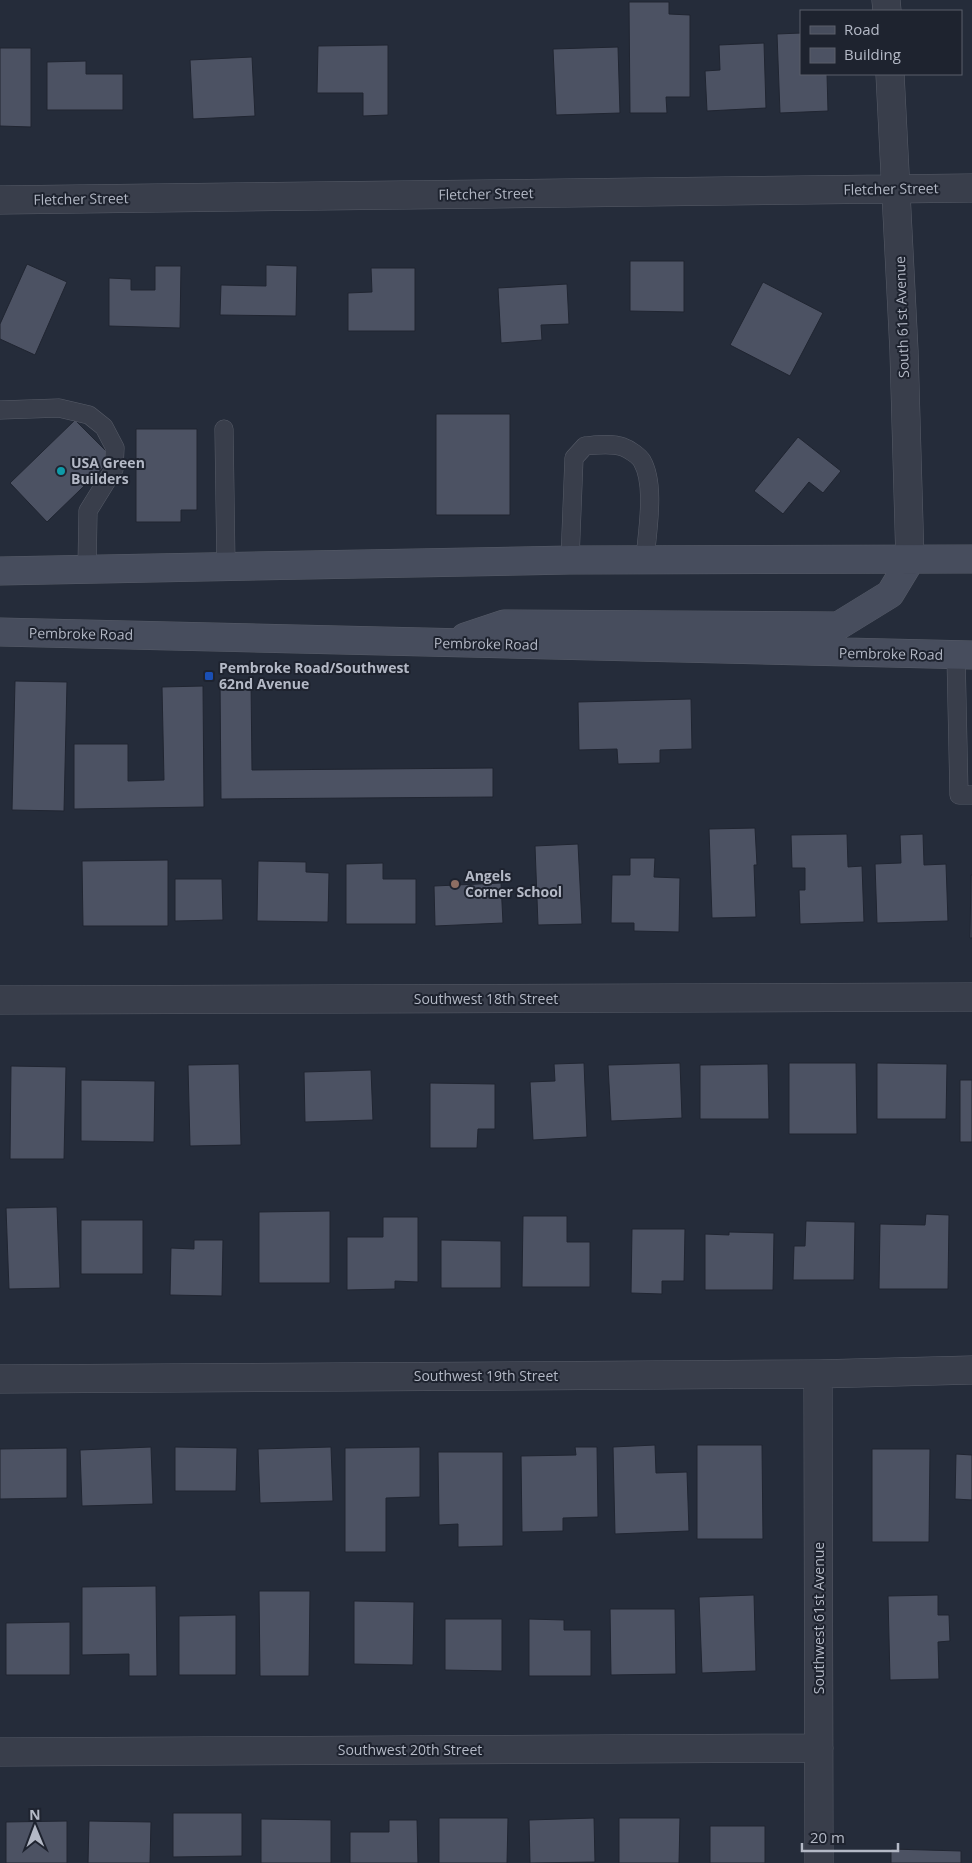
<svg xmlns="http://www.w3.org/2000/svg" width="972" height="1863" font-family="'Open Sans',sans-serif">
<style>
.building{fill:#4c5263;stroke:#202531}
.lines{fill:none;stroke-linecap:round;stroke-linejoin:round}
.lane-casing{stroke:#575c68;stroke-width:19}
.street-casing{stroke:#575c68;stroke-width:29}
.secondary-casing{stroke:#575c68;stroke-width:29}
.lane{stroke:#393e4b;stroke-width:18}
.street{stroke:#393e4b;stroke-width:28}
.secondary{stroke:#474d5d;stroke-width:28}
.culture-dot{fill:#0f9aa8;stroke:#1e232f;stroke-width:2}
.transit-dot{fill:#1a4fb4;stroke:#1e232f;stroke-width:2}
.education-dot{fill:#8d6e63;stroke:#1e232f;stroke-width:2}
.labels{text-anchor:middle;stroke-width:4;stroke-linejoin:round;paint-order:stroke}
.street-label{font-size:14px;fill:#b4b9c6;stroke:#1e232f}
.poi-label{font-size:14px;font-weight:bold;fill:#b4b9c6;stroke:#1e232f;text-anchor:start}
</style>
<rect width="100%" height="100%" fill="#252c3a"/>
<path class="building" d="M629 2H669V14L690 15V97H666L667 113H630Z
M801 33V74H827L828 111 780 113 777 34Z
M764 43 766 108 707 111 705 71 720 70 719 45Z
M388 45V115L363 116V93H317L318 46Z
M618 47 620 113 556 115 553 49Z
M0 48H31V127L0 126Z
M252 57 255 116 193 119 190 60Z
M86 61V74H123V110H47V62Z
M630 261H684V312L630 311Z
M27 264 67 282 35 355 0 339V324Z
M266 265 297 266 296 316 220 315 221 285 266 286Z
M155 266H181L180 328 109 326V278L131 279V290H155Z
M371 268H415V331H348V293L372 292Z
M763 282 823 313 790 376 730 345Z
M567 284 569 324 541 325 542 340 501 343 498 288Z
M436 414H510V515H436Z
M75 420 113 458 47 522 10 483Z
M136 429H197V510H181V522H136Z
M798 437 841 471 823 493 809 482 783 514 754 491Z
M220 680H251L252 770 493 768V797L221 799Z
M15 681 67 682 64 811 12 810Z
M203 686 204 807 74 809V744H128V781L164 780 162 687Z
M691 699 692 749 660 750V763L618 764 617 749 579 750 578 702Z
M755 828 757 865H754L756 917 712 918 709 829Z
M847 834 848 867 862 866 864 922 800 924 799 890H805V868H792L791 835Z
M923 834 924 865 946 864 948 921 877 923 875 864 901 863 900 835Z
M578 844 582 924 538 925 535 846Z
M630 858H655L654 877 680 878 679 932 634 931V923H611L612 875H630Z
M168 860V926H83L82 861Z
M258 861 306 862V872L329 873 328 922 257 921Z
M383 863V879H416V924H346V864Z
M971 875H972V938H970Z
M175 879H222L223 920 175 921Z
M501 883 503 923 435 926 434 886Z
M584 1063 587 1137 533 1140 530 1082 555 1081 554 1064Z
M680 1063 682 1118 611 1121 608 1065Z
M789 1063H856L857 1134H789Z
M877 1063 947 1064 946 1119H877Z
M239 1064 241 1145 190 1146 188 1065Z
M768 1064 769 1119H700V1065Z
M11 1066 66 1067 64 1159H10Z
M371 1070 373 1120 305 1122 304 1072Z
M81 1080 155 1081 154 1142 81 1141Z
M960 1080H972V1142H960Z
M430 1083 495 1084V1129H478L477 1148H430Z
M57 1207 60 1288 9 1289 6 1208Z
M330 1211V1283H259V1212Z
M926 1214 949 1215 948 1289H879L880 1224 925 1225Z
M523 1216H567V1242H590V1287H522Z
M383 1217H418V1282L395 1281V1289L347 1290V1237H383Z
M81 1220H143V1274H81Z
M806 1221 855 1222 854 1280H793L794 1246H805Z
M632 1229H685L684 1281H662V1294L631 1293Z
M729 1232 774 1233 773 1290H705V1234L729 1235Z
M194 1240H223L222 1296 170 1295 171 1248 194 1249Z
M441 1240 501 1241V1288H441Z
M655 1445 656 1473 687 1472 689 1531 615 1534 613 1447Z
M697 1445H762L763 1539H697Z
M151 1447 153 1504 82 1506 80 1450Z
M175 1447 237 1448 236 1491H175Z
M331 1447 333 1501 260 1503 258 1449Z
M420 1447V1497L386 1498V1552H345V1448Z
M575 1447H597L598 1517 563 1518V1531L522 1532 521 1456 576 1455Z
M67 1448V1498L0 1499V1449Z
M872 1449H930L929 1542H872Z
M438 1452H503V1546L458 1547V1524L439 1525Z
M956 1454 972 1455V1500L955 1499Z
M156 1586 157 1676H129V1654L82 1655V1587Z
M259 1591H310L309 1676H260Z
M754 1595 756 1671 702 1673 699 1597Z
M938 1595V1615H949L950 1641 938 1642 939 1679 890 1680 888 1596Z
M354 1601 414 1602 413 1665 354 1664Z
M610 1609H675L676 1674 611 1675Z
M236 1615V1675H179V1616Z
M445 1619H502V1671L445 1670Z
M529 1619 564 1620V1630H591V1676H529Z
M70 1622V1675H6V1623Z
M173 1813H242V1856L173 1857Z
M439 1818H508L507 1863H439Z
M594 1818 595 1862 530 1863 529 1820Z
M619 1818H680L679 1863H619Z
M261 1819 331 1820V1863H261Z
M389 1820H417L418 1863H350V1832H389Z
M67 1821V1863H6V1822Z
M89 1821 151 1822 150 1863H88Z
M710 1826H765V1863H710Z
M891 1849 961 1851V1863H891Z"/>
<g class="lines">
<g class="lane-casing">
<path id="lane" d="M0 410 59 408 89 415 104 427 115 448 114 469 88 511 87 569
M224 429 226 567
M570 560 574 458 585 446C597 445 612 443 623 447 629 449 639 456 642 461 656 485 647 532 645 560
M956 655 959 795H972"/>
</g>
<g class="street-casing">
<path id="street" d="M886 0 887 11
M890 74 904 351 910 561
M0 200 972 188
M0 1000 972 997
M818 1374 819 1863
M0 1379 818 1374 972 1370
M0 1752 819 1748"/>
</g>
<g class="secondary-casing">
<path id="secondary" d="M0 571 570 560 972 559
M0 632 972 655
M465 637 504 624 838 626 890 594 910 561"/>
</g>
<use href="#lane" class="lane"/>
<use href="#street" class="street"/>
<use href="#secondary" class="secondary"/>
</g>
<circle class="culture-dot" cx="61" cy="471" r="5"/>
<rect class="transit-dot" x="204" y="671" width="10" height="10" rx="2.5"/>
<circle class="education-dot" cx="455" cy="884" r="5"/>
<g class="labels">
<g class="street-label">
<text transform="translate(891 189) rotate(-1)" y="5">Fletcher Street</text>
<text transform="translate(486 194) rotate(-1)" y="5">Fletcher Street</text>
<text transform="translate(81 199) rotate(-1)" y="5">Fletcher Street</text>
<text transform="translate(902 317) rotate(-92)" y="5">South 61st Avenue</text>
<text transform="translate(81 634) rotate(1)" y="5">Pembroke Road</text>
<text transform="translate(486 644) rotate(1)" y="5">Pembroke Road</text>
<text transform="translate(891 654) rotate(1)" y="5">Pembroke Road</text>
<text x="486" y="1004">Southwest 18th Street</text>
<text x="486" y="1381">Southwest 19th Street</text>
<text transform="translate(819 1618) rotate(-90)" y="5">Southwest 61st Avenue</text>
<text x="410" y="1755">Southwest 20th Street</text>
</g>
<g class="poi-label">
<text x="71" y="468">USA Green<tspan x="71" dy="16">Builders</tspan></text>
<text x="219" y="673">Pembroke Road/Southwest<tspan x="219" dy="16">62nd Avenue</tspan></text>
<text x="465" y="881">Angels<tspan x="465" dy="16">Corner School</tspan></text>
</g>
</g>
<rect x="800" y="10" width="162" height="65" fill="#1e232f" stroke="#5a5f6b"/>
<rect x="810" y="26" width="25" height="8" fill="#474d5d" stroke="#5a5f6b"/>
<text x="844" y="35" font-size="15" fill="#b4b9c6">Road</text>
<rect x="810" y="48" width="25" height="15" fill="#4c5263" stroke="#5a5f6b"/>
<text x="844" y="60" font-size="15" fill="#b4b9c6">Building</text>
<g transform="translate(35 1828) rotate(359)" stroke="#1e232f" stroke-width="4" paint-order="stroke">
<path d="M0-4L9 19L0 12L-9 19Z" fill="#b4b9c6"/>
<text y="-8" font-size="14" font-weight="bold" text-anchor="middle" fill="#b4b9c6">N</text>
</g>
<path d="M802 1843v8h96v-8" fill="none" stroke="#b4b9c6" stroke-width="2.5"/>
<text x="810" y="1843" font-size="15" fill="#b4b9c6" stroke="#1e232f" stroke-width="4" paint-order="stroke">20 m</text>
</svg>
